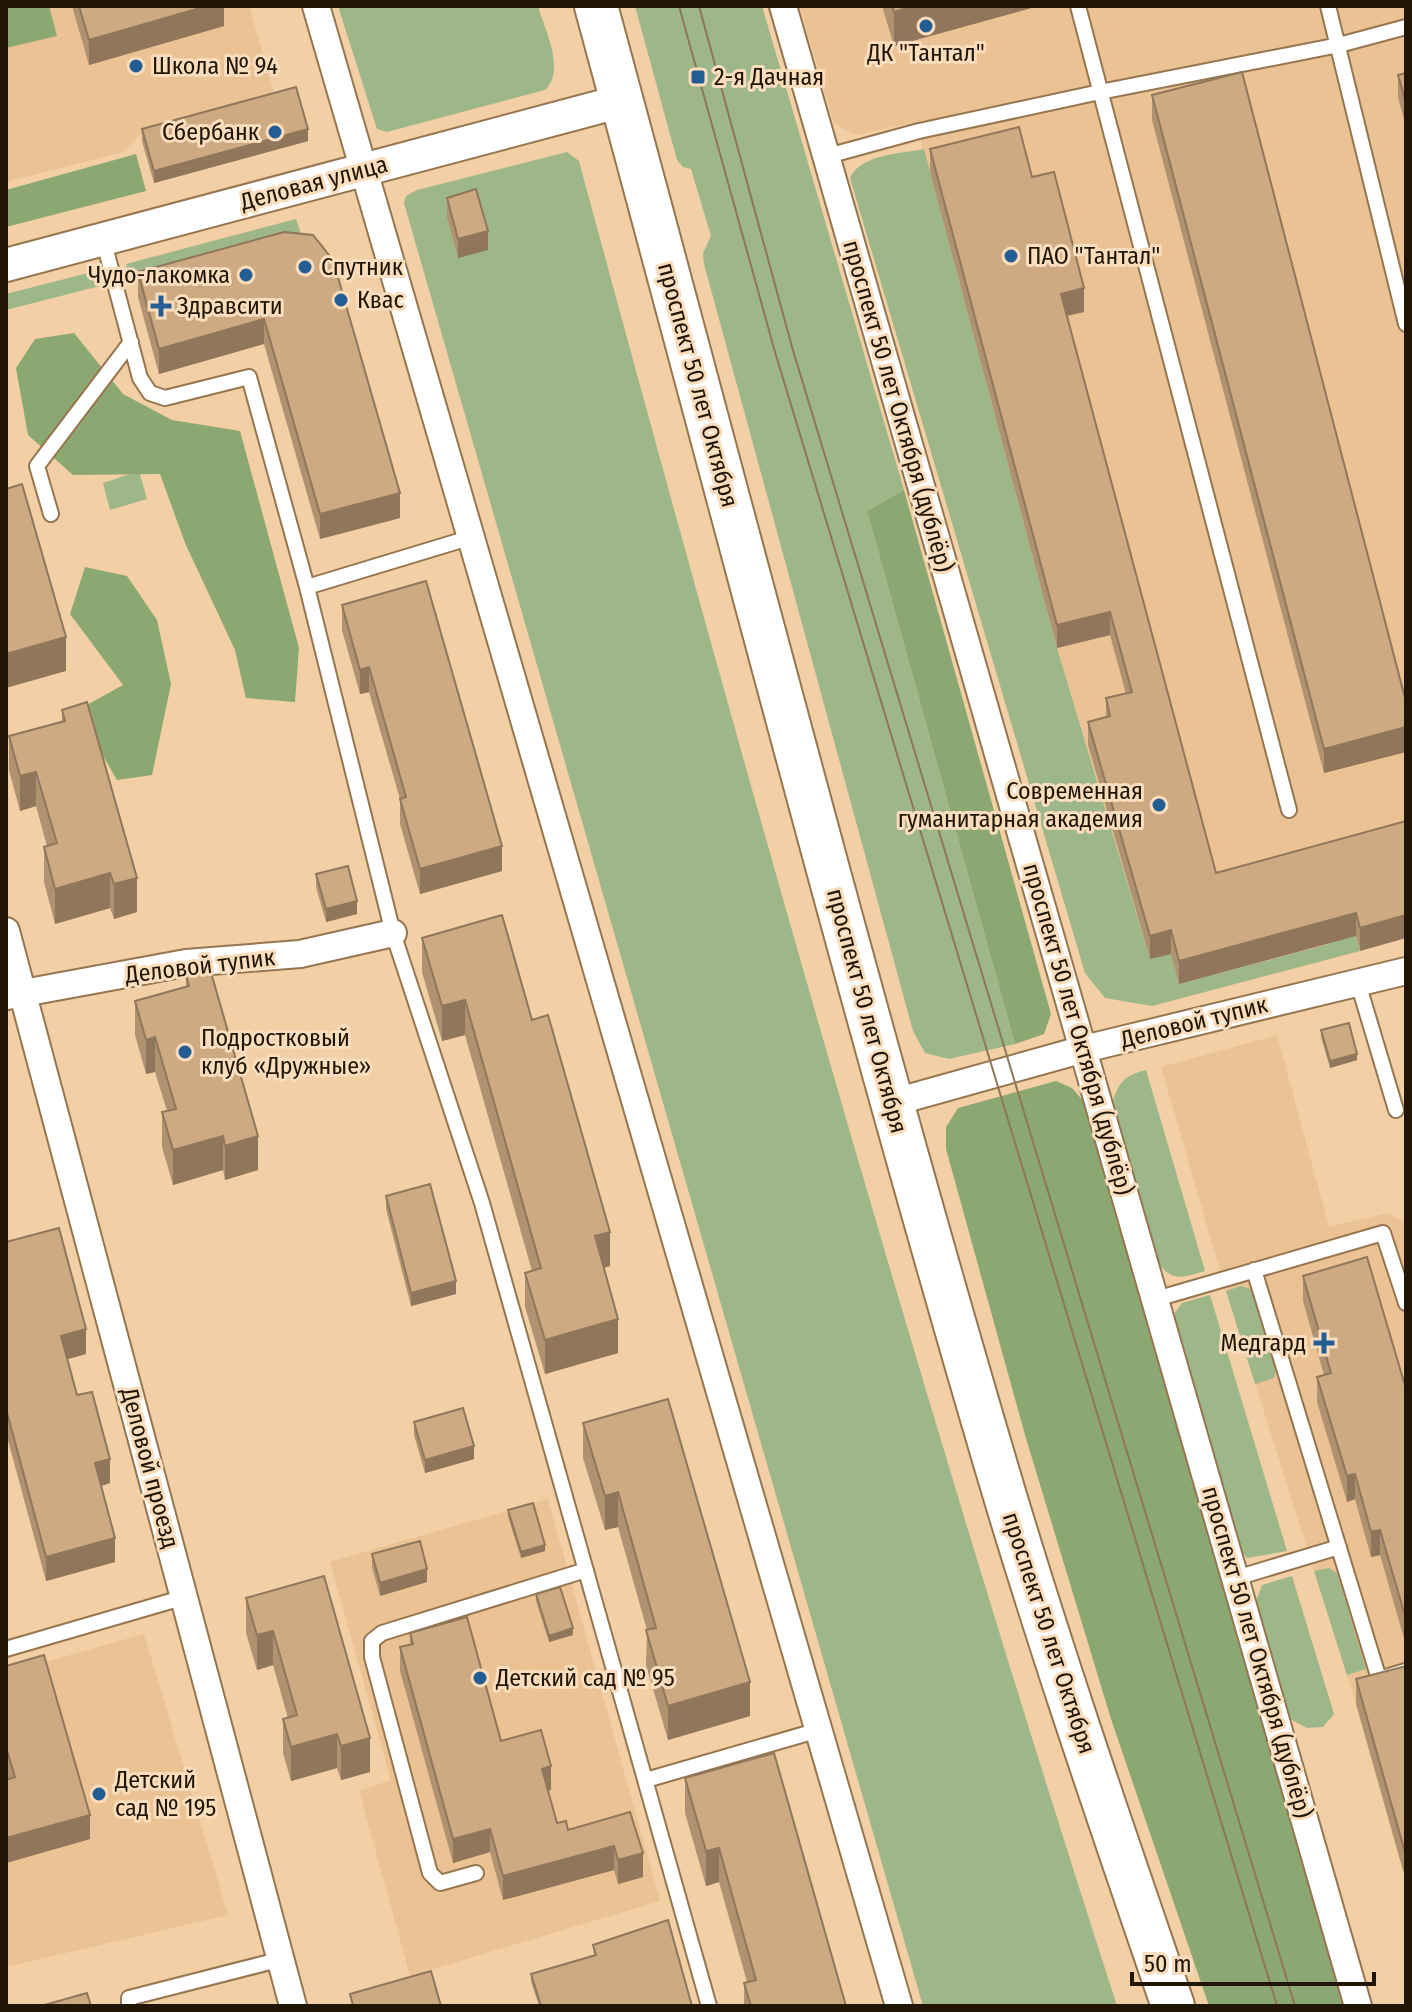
<svg xmlns="http://www.w3.org/2000/svg" width="1412" height="2012" font-family="'Fira Sans Condensed',sans-serif">
<style>
.built{fill:#ebc293}
.green{fill:#9eb788}
.forest{fill:#8ba872}
.lines{fill:none;stroke-linecap:round;stroke-linejoin:round}
.service-casing{stroke:#96764f;stroke-width:18}
.minor-casing{stroke:#96764f;stroke-width:30}
.tertiary-casing{stroke:#96764f;stroke-width:36}
.primary-casing{stroke:#96764f;stroke-width:46}
.service{stroke:#fff;stroke-width:14}
.minor{stroke:#fff;stroke-width:26}
.tertiary{stroke:#fff;stroke-width:32}
.primary{stroke:#fff;stroke-width:42}
.tram{stroke:#8e7658;stroke-width:2}
.wall{fill:#b09270}
.shaded-wall{fill:#90775b}
.building{fill:#cdaa82;stroke:#90775b;stroke-width:2}
.poi-dot{fill:#245c94;stroke:#faddbc;stroke-width:3}
.labels{text-anchor:middle;stroke-width:6;stroke-linejoin:round;paint-order:stroke}
.poi-label{font-size:24px;fill:#211505;stroke:#faddbc;text-anchor:start}
.street-label{font-size:24px;fill:#211505;stroke:#faddbc}
</style>
<rect width="100%" height="100%" fill="#f2cfa5"/>
<path class="built" d="M6 6H249L275 97 140 135 123 152 6 182Z
M800 6H1406V845L1329 944 1179 984 1150 959 1057 648 916 122 856 135 834 124Z
M1277 1035 1329 1227 1388 1213 1406 1224V1880L1356 1704 1226 1291 1161 1067Z
M548 1499 660 1901 410 1976 359 1791 391 1780 330 1562Z
M144 1634 228 1915 6 1967V1673Z"/>
<path class="green" d="M338 6H538C545 31 566 70 545 90L387 132 377 129Z
M635 6H762L904 490 867 511 1015 1044 949 1059 925 1053 913 1031 704 264 703 253 711 236 691 169 683 167 677 160Z
M924 149 1057 648 1150 959 1171 953 1179 984 1329 944 1353 927 1360 951 1152 1006 1105 998 1085 973 850 178C861 154 900 154 924 149Z
M567 152 579 161C746 779 920 1396 1117 2006H923L404 203 406 196 417 190Z
M296 219 301 234 130 279 126 264Z
M96 271 100 286 6 310V294Z
M139 471 147 499 110 510 103 483Z
M1146 1070 1205 1271C1187 1276 1173 1283 1160 1265L1113 1101C1119 1081 1126 1075 1146 1070Z
M1241 1286 1251 1289 1276 1371 1274 1378 1255 1384 1226 1291Z
M1210 1295 1287 1551 1247 1558 1241 1551 1174 1314 1182 1303Z
M1329 1568 1337 1573 1366 1669 1347 1675 1314 1571Z
M1292 1576 1334 1714 1323 1727 1307 1728 1290 1719 1256 1601 1262 1585Z"/>
<path class="forest" d="M6 6H49L57 36 6 48Z
M136 154 146 191 6 227V190Z
M74 333 123 394 172 420 240 431 299 648 295 702 246 698 235 650 185 543 160 474 73 475 28 435 16 368 35 339Z
M904 490 1051 1014 1044 1034 1015 1044 867 511Z
M85 567 127 576 157 620 171 684 152 775 117 780 102 754 87 705 123 685 70 614Z
M1056 1081 1072 1088 1085 1103 1347 2006H1209L1111 1719 1025 1435 946 1149V1127L958 1108Z"/>
<g class="lines">
<g class="service-casing">
<path id="service" d="M1078 6 1289 810
M1328 6 1406 324
M824 157 919 131 1100 92 1339 45 1406 27
M103 239 140 378 150 393 165 398 249 377 307 587
M51 514 37 466 131 342
M472 537 307 587 393 933 482 1203 709 2006
M1358 983 1396 1110
M1254 1270 1379 1679 1406 1671
M1156 1299 1383 1233 1406 1303
M1236 1578 1339 1547
M6 1649 185 1597
M646 1780 819 1730
M476 1873 440 1883 430 1873 372 1657V1641L382 1633 586 1570
M129 2006V1998L282 1959"/>
</g>
<g class="minor-casing">
<path id="minor" d="M316 6 899 2006
M783 6 1358 2006
M6 931 293 2006
M7 996 186 963 300 954 393 933
M891 1103 1084 1049 1406 971"/>
</g>
<g class="tertiary-casing">
<path id="tertiary" d="M6 265 622 101"/>
</g>
<g class="primary-casing">
<path id="primary" d="M596 6C728 491 852 977 994 1459 1048 1643 1111 1825 1173 2006"/>
</g>
<use href="#service" class="service"/>
<use href="#minor" class="minor"/>
<use href="#tertiary" class="tertiary"/>
<use href="#primary" class="primary"/>
<path class="tram" d="M679 6 775 352 1277 2006
M699 6 792 347 1295 2006"/>
</g>
<path class="wall" d="M72 6H224V26L89 65Z
M882 6H1035V7L894 46Z
M1406 73V126L1398 98V75Z
M1152 95 1406 702V752L1324 773 1152 120Z
M142 129 308 141 154 183 142 141Z
M930 149 1032 177 1084 312 1067 316 1216 873 1406 821 1360 951 1356 936 1179 984 1171 954 1150 959 1088 745V722L1106 717V698L1126 694 1110 635 1057 648 930 172Z
M447 198 488 250 458 258 447 217Z
M284 232 400 518 320 539 264 344 159 374 138 297V272Z
M342 605 502 871 420 894 400 824V799L369 692 360 694 342 630Z
M62 710 137 912 114 919 110 908 55 924 44 882V847L47 846 36 806 20 811 9 770V736L62 721Z
M316 874 357 914 326 922 316 887Z
M422 938 532 1020 610 1266 604 1268 618 1353 545 1374 525 1307V1273L532 1271 465 1035 442 1041 422 972Z
M186 975 258 1170 225 1180 223 1170 173 1185 162 1147V1112L167 1111 155 1072 146 1074 135 1035V1001L186 987Z
M1321 1030 1357 1060 1330 1068 1321 1037Z
M386 1196 456 1294 411 1306 386 1209Z
M6 1242 86 1354 67 1359 77 1395 110 1483 101 1486 115 1562 46 1581 6 1433Z
M1303 1276 1406 1389V1645L1380 1555 1371 1557 1355 1499 1347 1502 1317 1402V1377L1324 1375 1303 1301Z
M414 1422 474 1459 425 1473 414 1435Z
M583 1423 750 1716 668 1740 646 1665 647 1630 618 1527 605 1530 583 1458Z
M508 1510 545 1551 521 1558 508 1517Z
M372 1554 427 1582 380 1596 372 1567Z
M324 1576 370 1772 341 1780 337 1768 291 1781 283 1753V1719L288 1718 273 1665 257 1670 246 1633V1598Z
M536 1594 573 1635 549 1642 536 1601Z
M410 1633 501 1741 551 1790 548 1791 557 1823 568 1830 630 1812 643 1877 618 1884 614 1870 503 1900 490 1852 453 1863 400 1671V1647L410 1644Z
M6 1666 90 1839 6 1863V1780L8 1779 6 1772Z
M1406 1666V1881L1356 1704V1679Z
M685 1778 846 2006H744V1983L747 1982 719 1882 706 1886 685 1813Z
M593 1945 692 2006H539L531 1981V1974L594 1956Z"/>
<path class="shaded-wall" d="M207 6H224V26L89 65V40Z
M914 6H1035V7L894 46V12Z
M308 129V141L154 183V171Z
M488 231V250L458 258V239Z
M1084 288V312L1061 317V294Z
M264 319V344L159 374V349Z
M400 493V518L320 539V514Z
M1110 612V635L1057 648V625Z
M66 637V671L6 688V654Z
M369 667V692L360 694V670Z
M1406 727V752L1324 773V749Z
M36 772V806L20 811V776Z
M502 846V871L420 894V869Z
M110 873V908L55 924V889Z
M137 878V912L114 919V884Z
M357 901V914L326 922V909Z
M1356 913V936L1179 984V961Z
M1406 915V938L1360 951V928Z
M1171 930V954L1150 959V936Z
M465 1000V1035L442 1041V1006Z
M155 1037V1072L146 1074V1040Z
M1357 1054V1060L1330 1068V1061Z
M223 1136V1170L173 1185V1150Z
M258 1136V1170L225 1180V1146Z
M610 1232V1266L595 1270V1236Z
M456 1281V1294L411 1306V1293Z
M618 1319V1353L545 1374V1340Z
M86 1329V1354L61 1361V1336Z
M474 1446V1459L425 1473V1460Z
M110 1459V1483L95 1488V1463Z
M1355 1474V1499L1347 1502V1476Z
M618 1492V1527L605 1530V1496Z
M1380 1530V1555L1371 1557V1532Z
M115 1538V1562L46 1581V1557Z
M545 1545V1551L521 1558V1552Z
M427 1569V1582L380 1596V1583Z
M573 1628V1635L549 1642V1636Z
M273 1631V1665L257 1670V1635Z
M750 1682V1716L668 1740V1706Z
M337 1734V1768L291 1781V1747Z
M370 1738V1772L341 1780V1746Z
M551 1766V1790L542 1792V1769Z
M90 1815V1839L6 1863V1838Z
M490 1829V1852L453 1863V1839Z
M614 1846V1870L503 1900V1876Z
M719 1848V1882L706 1886V1851Z
M643 1853V1877L618 1884V1860Z"/>
<path class="building" d="M79 6H207L89 40Z
M892 6H914L894 12Z
M1242 72 1406 702V727L1324 749 1152 95Z
M1406 73V103L1398 75Z
M296 87 308 129 154 171 142 129Z
M1019 127 1032 177 1054 172 1084 288 1061 294 1216 873 1406 821V915L1360 928 1356 913 1179 961 1171 930 1150 936 1088 722 1110 716 1106 698 1132 692 1110 612 1057 625 930 149Z
M476 189 488 231 458 239 447 198Z
M284 232 313 235 333 260 400 493 320 514 264 319 159 349 138 272Z
M22 484 66 637 6 654V489Z
M426 581 502 846 420 869 400 799 406 797 369 667 360 670 342 605Z
M87 702 137 878 114 884 110 873 55 889 44 847 57 843 36 772 20 776 9 736 65 721 62 710Z
M348 866 357 901 326 909 316 874Z
M502 915 532 1020 548 1015 610 1232 595 1236 618 1319 545 1340 525 1273 541 1268 465 1000 442 1006 422 938Z
M210 969 258 1136 225 1146 223 1136 173 1150 162 1112 176 1109 155 1037 146 1040 135 1001 189 986 186 975Z
M1349 1023 1357 1054 1330 1061 1321 1030Z
M430 1184 456 1281 411 1293 386 1196Z
M59 1228 86 1329 61 1336 77 1395 92 1392 110 1459 95 1463 115 1538 46 1557 6 1409V1242Z
M1367 1257 1406 1389V1619L1380 1530 1371 1532 1355 1474 1347 1476 1317 1377 1331 1373 1303 1276Z
M668 1399 750 1682 668 1706 646 1630 656 1628 618 1492 605 1496 583 1423Z
M463 1408 474 1446 425 1460 414 1422Z
M533 1503 545 1545 521 1552 508 1510Z
M420 1541 427 1569 380 1583 372 1554Z
M324 1576 370 1738 341 1746 337 1734 291 1747 283 1719 297 1715 273 1631 257 1635 246 1598Z
M560 1587 573 1628 549 1636 536 1594Z
M467 1617 501 1741 541 1730 551 1766 542 1769 557 1823 566 1821 568 1830 630 1812 643 1853 618 1860 614 1846 503 1876 490 1829 453 1839 400 1647 413 1644 410 1633Z
M44 1655 90 1815 6 1838V1780L15 1777 6 1747V1666Z
M1406 1666V1856L1356 1679Z
M774 1753 846 2006H751L744 1983 756 1980 719 1848 706 1851 685 1778Z
M668 1920 692 2006H541L531 1974 596 1955 593 1945Z
M431 1971 441 2006H353L350 1994Z
M87 1993 91 2006H41Z"/>
<g class="poi-dot">
<circle cx="926" cy="26" r="8"/>
<circle cx="136" cy="66" r="8"/>
<rect x="690" y="69" width="16" height="16" rx="4"/>
<circle cx="275" cy="132" r="8"/>
<circle cx="1011" cy="256" r="8"/>
<circle cx="305" cy="267" r="8"/>
<circle cx="246" cy="275" r="8"/>
<circle cx="341" cy="300" r="8"/>
<path d="M157 294h8v8h8v8h-8v8h-8v-8h-8v-8h8z"/>
<circle cx="1159" cy="805" r="8"/>
<circle cx="185" cy="1052" r="8"/>
<path d="M1320 1331h8v8h8v8h-8v8h-8v-8h-8v-8h8z"/>
<circle cx="480" cy="1678" r="8"/>
<circle cx="99" cy="1794" r="8"/>
</g>
<g class="labels">
<g class="poi-label">
<text x="926" y="61" text-anchor="middle">ДК "Тантал"</text>
<text x="152" y="74">Школа № 94</text>
<text x="714" y="85">2-я Дачная</text>
<text x="259" y="140" text-anchor="end">Сбербанк</text>
<text x="1027" y="264">ПАО "Тантал"</text>
<text x="321" y="275">Спутник</text>
<text x="230" y="283" text-anchor="end">Чудо-лакомка</text>
<text x="357" y="308">Квас</text>
<text x="177" y="314">Здравсити</text>
<text x="1143" y="799" text-anchor="end">Современная<tspan x="1143" dy="28">гуманитарная академия</tspan></text>
<text x="201" y="1046">Подростковый<tspan x="201" dy="28">клуб «Дружные»</tspan></text>
<text x="1306" y="1351" text-anchor="end">Медгард</text>
<text x="496" y="1686">Детский сад № 95</text>
<text x="115" y="1788">Детский<tspan x="115" dy="28">сад № 195</tspan></text>
</g>
<g class="street-label">
<text transform="translate(314 183) rotate(-15)" y="8">Деловая улица</text>
<text transform="translate(698 385) rotate(75)" y="8">проспект 50 лет Октября</text>
<text transform="translate(898 406) rotate(74)" y="8">проспект 50 лет Октября (дублёр)</text>
<text transform="translate(200 966) rotate(-7)" y="8">Деловой тупик</text>
<text transform="translate(867 1011) rotate(75)" y="8">проспект 50 лет Октября</text>
<text transform="translate(1194 1022) rotate(-14)" y="8">Деловой тупик</text>
<text transform="translate(1078 1029) rotate(74)" y="8">проспект 50 лет Октября (дублёр)</text>
<text transform="translate(150 1468) rotate(75)" y="8">Деловой проезд</text>
<text transform="translate(1049 1633) rotate(72)" y="8">проспект 50 лет Октября</text>
<text transform="translate(1257 1652) rotate(74)" y="8">проспект 50 лет Октября (дублёр)</text>
</g>
</g>
<rect width="1412" height="2012" fill="none" stroke="#211505" stroke-width="16"/>
<path d="M1132 1972v12h242v-12" fill="none" stroke="#211505" stroke-width="4"/>
<text x="1144" y="1972" font-size="24" fill="#211505" stroke="#faddbc" stroke-width="6" paint-order="stroke">50 m</text>
</svg>
